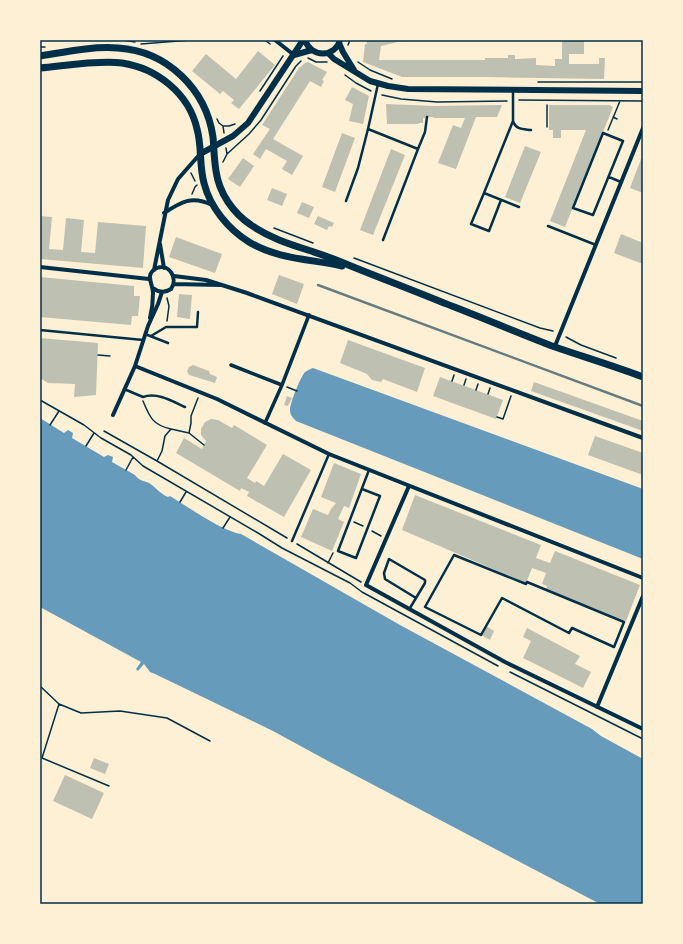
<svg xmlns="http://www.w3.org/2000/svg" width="683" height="944" font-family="Commissioner,sans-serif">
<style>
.water{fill:#669bbc}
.building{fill:#bec0b2}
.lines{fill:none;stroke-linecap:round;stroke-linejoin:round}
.path{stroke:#003049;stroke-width:1.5}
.service{stroke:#003049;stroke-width:2.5}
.pedestrian{stroke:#003049;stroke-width:3.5}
.minor{stroke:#003049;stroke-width:4}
.tertiary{stroke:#003049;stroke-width:6}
.secondary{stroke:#003049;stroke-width:7}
.rail{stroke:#657d81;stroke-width:2.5}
.neatline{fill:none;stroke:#003049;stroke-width:1.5}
</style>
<rect width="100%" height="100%" fill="#fdf0d5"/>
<path class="water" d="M313 368 643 489V559L296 421C293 418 290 415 290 410 290 403 300 378 305 372 308 370 310 369 313 368Z
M40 418 64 433 68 430 73 433 72 438 104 457 108 455 113 457 112 462 135 475C138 480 144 481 149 483 156 487 160 494 168 497L170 496C188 507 222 531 241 534L400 625 592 729 601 736 643 759V904H600L328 761 273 731 155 674 150 672 144 664 138 671 136 669 141 662 40 607Z"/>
<path class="building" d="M366 40H406L381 46 379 60H485V58H508V55H515V59L536 58V65L555 66V59H562V40H584V54H569V64H599V58H605L604 79 485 77H402L363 62 365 44H367Z
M258 51 275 65 239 109 231 103 234 100 223 91 220 94 192 71 206 54 236 79Z
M308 62 327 72 322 80 324 81 321 87 310 81 273 139 303 156 292 175 282 169 287 161 266 149 260 159 253 154 270 129 262 125 299 68 305 63Z
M352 87 369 96 363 124 349 121 353 104 345 100Z
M386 104 434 106 502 105 497 117H476L456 169 438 163 453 125 461 128 465 118H435L432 117 423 118V123H419L418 124H387Z
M549 105H610L613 107 565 227 550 221 586 130H561V138H553V130H549Z
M342 133 355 138 335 192 322 187Z
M525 146 541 152 520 203 505 197Z
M391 149 405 155 373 235 360 230Z
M243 158 254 166 240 187 228 179Z
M641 159 643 160V193L630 188Z
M272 188 287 194 282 206 267 200Z
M302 202 314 207 309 218 297 213Z
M40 216 52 217 49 249 63 250 66 218 84 220 81 252 95 253 98 222 146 226 143 268 40 259Z
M318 216 334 223 332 227 329 226 327 230 314 224Z
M621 234 643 243V264L614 253Z
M176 237 222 254 215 273 169 257Z
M279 275 304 284 297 304 272 294Z
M40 277 134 286V296H140L138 316H132L131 325 40 317Z
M179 294 192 295 190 319 177 317Z
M40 338 98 343 96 395 74 397 75 384 48 383 40 378Z
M348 340 425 368 417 392 383 379 381 382 372 380 367 374 340 363Z
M193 365 209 371 210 374 217 377 215 383 189 375 187 371 189 367Z
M440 377 503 400 496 419 433 396Z
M534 382 643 421V431L531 391Z
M287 396 292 398 288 406 284 405Z
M211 419 218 420 232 428 234 425 267 445 247 478 255 483 256 481 264 486 283 454 311 470 284 517 247 496 249 492 241 488 240 491 176 453 184 438 202 449 206 441 201 435V429L205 422Z
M595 436 643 453V475L588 455Z
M334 463 361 474 349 508 344 506 338 519 344 522 332 551 301 537 313 509 328 515 331 509 336 503 321 497Z
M415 495 541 545 536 558 550 563 555 551 640 585 626 621 546 589 547 586 542 584 546 573 532 568 526 583 402 530Z
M486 626 494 631 490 640 481 635Z
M527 628 580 656 575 664 591 672 583 688 523 658 531 641 523 637Z
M94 758 109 764 105 774 90 768Z
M65 775 104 793 92 819 53 801Z"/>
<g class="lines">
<path class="path" d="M123 40 135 42
M265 40 270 44
M141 44 191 40
M348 45 350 40
M40 47H45
M308 58 316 62H327
M358 62 370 70 392 79
M345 75 356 83 371 91
M538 82H643
M260 91 283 56
M382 95 401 99 437 102 507 101
M519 100 643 101
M547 105V127
M613 117 617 119
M217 119 219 123 223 126 224 133
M223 126H229L235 124
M608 130 620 101
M227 154 249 134 261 120 296 66 301 61
M223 162 227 154 226 148
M191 173 195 181
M192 194 195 187 197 185
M274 228 313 243
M354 258 540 328 553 331
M167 321 169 306 167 298
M566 337 581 345 616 358
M98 355 110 356
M452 381 454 375
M464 385 466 379
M287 387 297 391
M476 390 478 384
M488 394 490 388
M198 398 191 416V423L189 433 204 445
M40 400 84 425 101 438 131 455 143 466 258 533 282 548 350 583 362 592 498 666
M143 401C150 418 153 425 171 429
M497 417 503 419 511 396
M50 425 59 411
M104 431 157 461 287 538
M86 446 94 433
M157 461 162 451 165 436 171 429 189 433
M126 470 133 457
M180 502 186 492
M354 522 363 526
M223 528 230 517
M372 531 381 536
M297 544 361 582
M328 563 333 553
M510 672 643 739
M40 686 59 704 81 713 120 711 167 718 210 741
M59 704 42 758 109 786"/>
<path class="service" d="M378 84 368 129 418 149 383 240
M513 91V121C516 130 523 129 531 130
M513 121 484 193 519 207
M603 133 623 141 593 215 573 208Z
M418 149 425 132 427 117
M609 177 621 182
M484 193 471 224 489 231 501 200
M346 201 358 168 368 129
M548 226 596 245
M40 330 143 340
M145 334 168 343
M151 336 166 327H197L198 312
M124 389 143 397C157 392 172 401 185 407
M362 489 380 496 356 558 338 551 369 470
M292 541 329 454
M454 555 526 584 527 582 624 622 614 647 572 628 569 633 502 598 481 635 425 607Z
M410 608 425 583V580L389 559 384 573 385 579 416 598"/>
<path class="pedestrian" d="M231 365 282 385
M265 423 282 385 309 315"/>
<path class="minor" d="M275 40 294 55
M164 213C181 202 192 195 212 205
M160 244 164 268
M40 267 149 279
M154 270 168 200 178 179 200 154
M174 276 206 280 247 293 643 438
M174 284 220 285
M150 318C152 310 153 301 153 293 153 284 144 274 157 268 170 263 178 279 171 289 165 293 159 293 153 288
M555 346 643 128
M135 366 217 399 329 454 643 578
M113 415 135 366 148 326 158 304 162 292
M409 486 366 585 505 662 643 729
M597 707 643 596"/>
<path class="tertiary" d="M305 40C311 58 335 58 340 40
M339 43 343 52 354 70
M328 53 334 59 370 81 388 86 408 89 643 91
M294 55 312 50
M200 154 233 136 248 123 303 40"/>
<path class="secondary" d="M40 56C65 52 92 46 118 48 167 51 206 89 213 137 214 148 214 159 216 171 219 193 233 213 251 225 278 244 311 249 341 262 375 276 410 289 444 303 481 317 518 333 555 347 584 357 614 366 643 377
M40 68C64 66 98 60 122 63 156 68 189 93 197 129 202 146 199 165 204 183 210 207 228 229 249 242 277 259 310 259 342 266"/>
<path class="rail" d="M318 285 643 406"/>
</g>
<rect width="683" height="944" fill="none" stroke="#fdf0d5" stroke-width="82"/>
<rect x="41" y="41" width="601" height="862" class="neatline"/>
</svg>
